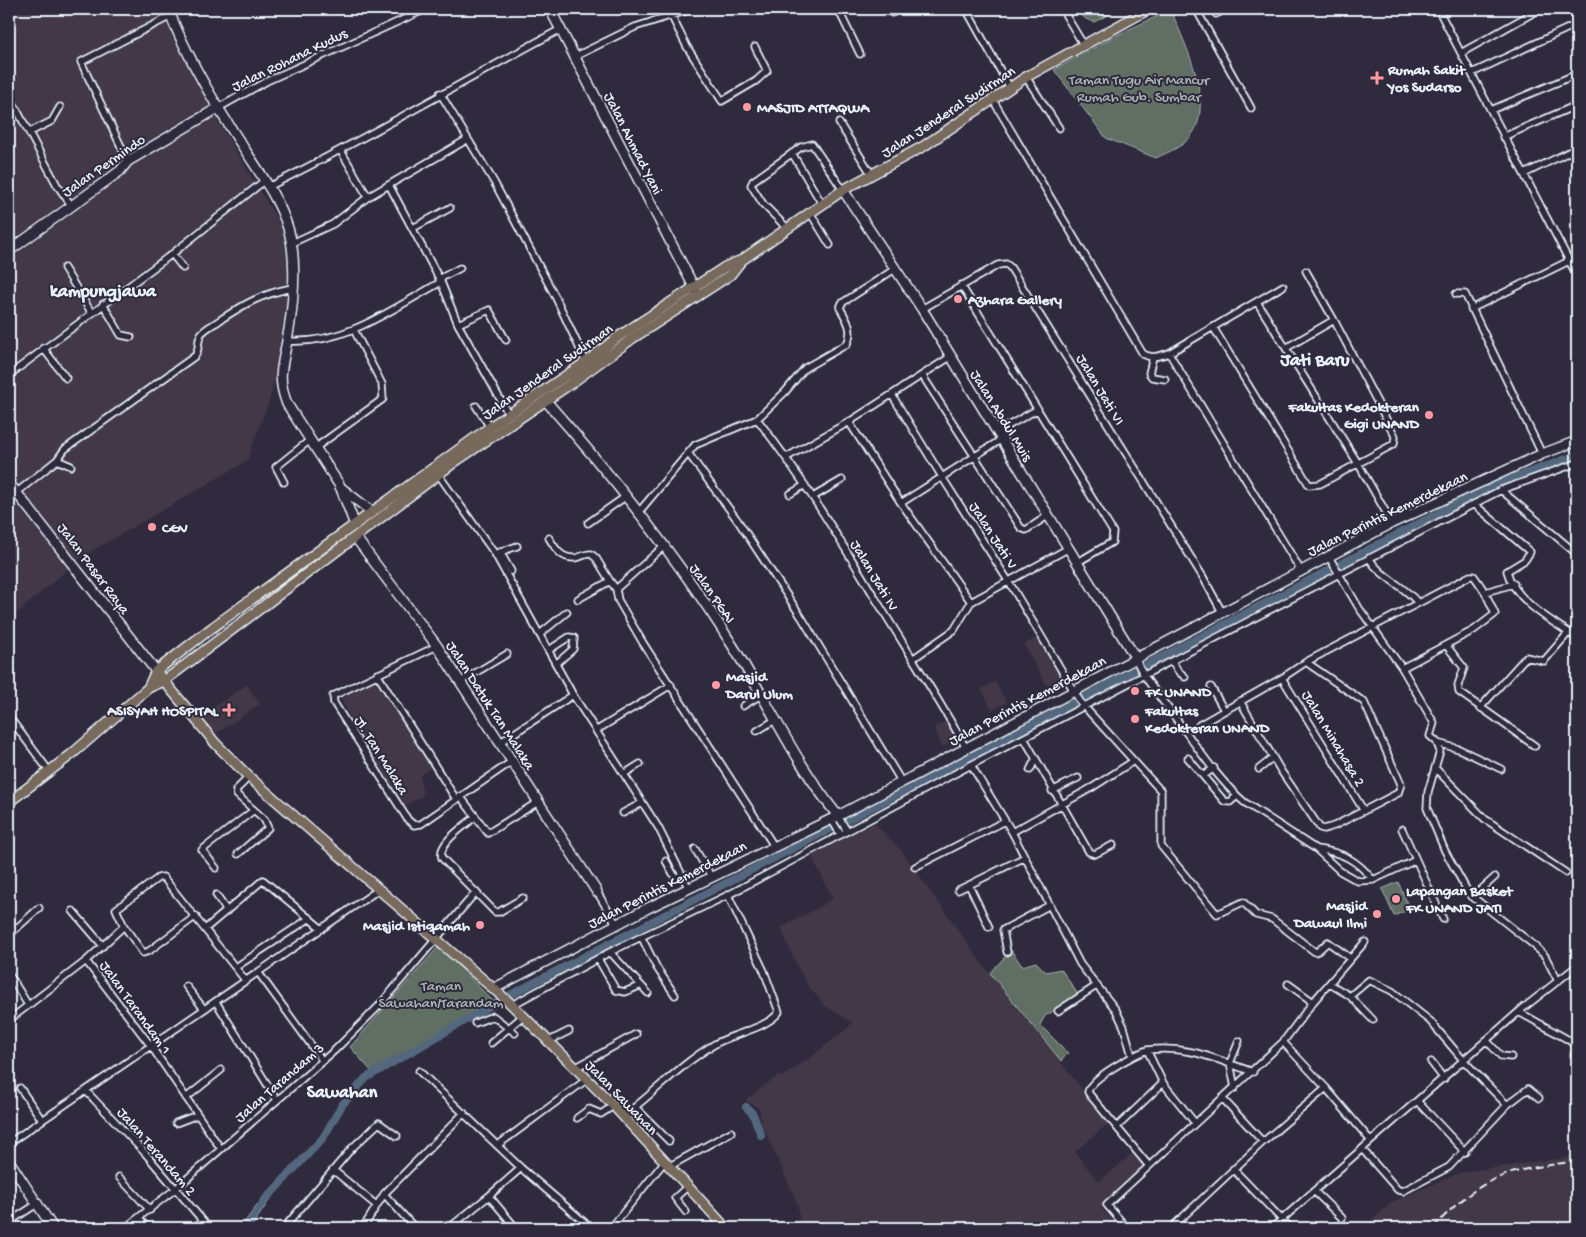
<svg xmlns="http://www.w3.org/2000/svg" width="1586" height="1237" font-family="'Gochi Hand',sans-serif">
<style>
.built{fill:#423847}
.green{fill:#606e63;stroke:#a4b0ae}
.water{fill:#53677e;stroke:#8f9eaf}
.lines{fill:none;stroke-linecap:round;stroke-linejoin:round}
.canal{stroke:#53677e;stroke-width:8}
.street-casing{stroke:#e8f1f8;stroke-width:9}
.secondary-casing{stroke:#e8f1f8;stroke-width:12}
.primary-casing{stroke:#e8f1f8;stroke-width:12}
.street{stroke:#2f2a3d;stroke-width:5.5}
.secondary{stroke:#2f2a3d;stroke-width:9}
.primary{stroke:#77695c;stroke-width:9}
.rail{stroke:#e8f1f8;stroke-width:2;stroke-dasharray:8 4;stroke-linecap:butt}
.poi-dot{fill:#ff9aa2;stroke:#2f2a3d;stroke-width:2}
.labels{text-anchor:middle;stroke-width:4;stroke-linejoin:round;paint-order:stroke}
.street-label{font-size:15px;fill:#e8f1f8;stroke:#2f2a3d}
.poi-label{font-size:15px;font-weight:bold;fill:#e8f1f8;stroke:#2f2a3d;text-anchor:start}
.park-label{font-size:15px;fill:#abb6b5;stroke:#2f2a3d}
.quarter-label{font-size:18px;font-weight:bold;fill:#e8f1f8;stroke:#2f2a3d}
</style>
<rect width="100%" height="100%" fill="#2f2a3d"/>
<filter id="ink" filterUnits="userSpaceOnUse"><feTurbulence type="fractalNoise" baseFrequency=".02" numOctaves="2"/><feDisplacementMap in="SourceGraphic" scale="10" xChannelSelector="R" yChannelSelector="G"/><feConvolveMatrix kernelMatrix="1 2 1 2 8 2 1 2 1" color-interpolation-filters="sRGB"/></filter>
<g filter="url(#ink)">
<path class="built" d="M9 9H166L217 120 288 237 286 332 270 398 247 461 82 557 9 620Z
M1039 636 1062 677 1047 686 1024 645Z
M375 678 432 766 420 776 423 796 404 806 347 712 342 699Z
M995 682 1007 703 992 710 981 689Z
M247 685 260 704 213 736 199 716Z
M949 720 956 741 942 747 934 727Z
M874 823 901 850 984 966 1109 1123 1075 1152 1099 1182 1134 1152 1146 1166 1101 1208 1119 1228H800L798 1205 762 1124 759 1108 745 1100 779 1075 781 1077 810 1058 853 1023 825 1006 808 986 795 962 781 928 833 899 811 855Z
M1577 1156V1228H1363L1392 1202 1462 1172Z"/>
<path class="green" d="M1074 9H1120L1094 22 1086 19Z
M1171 10C1184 43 1216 103 1191 136 1183 147 1168 152 1156 158L1106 138 1054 70 1119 34Z
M1398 882 1410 909 1394 916 1382 889Z
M439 946 492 1000 373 1073 350 1047Z
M1011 950 1022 966 1036 962 1046 972 1061 969 1079 996 1045 1016 1040 1025 1068 1053 1061 1061 990 973Z"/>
<path class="water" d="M268 1195 269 1201 252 1226 250 1228H240L262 1199Z"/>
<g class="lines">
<path class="canal" d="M746 1107 753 1114 761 1135
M263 1202 323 1138 342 1105 366 1078 495 1003 1487 488 1577 455"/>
<g class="street-casing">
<path id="street" d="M838 9 860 54
M966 9 1010 88
M1062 9 1083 44
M1196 9 1251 108
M1438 9 1577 276
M892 13 901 9
M1440 13 1450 9
M1216 14 1226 9
M671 15 687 47 722 101 756 81 767 71 755 47
M1461 53 1540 9
M576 56 635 27 692 9
M1472 73 1577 24
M1026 77 1059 128
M440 93 494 182 556 298 586 362
M9 95 57 185 71 205
M993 100 1143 354C1152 359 1159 356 1169 353L1283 286
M218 108 267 81 426 9
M1491 110 1577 74
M839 123 872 175
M30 132 52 121 60 107
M1503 137 1577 105
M341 151 368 197
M792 153 822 204
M128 161 81 62 171 16
M1524 174 1577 148
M389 185 441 282 458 324 509 415
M268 187C368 138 463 81 561 29
M811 214 830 245
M413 228 450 208
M788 229 763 204 751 185 753 181 801 147 812 144 843 190
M292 243 333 224 368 197 468 139
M172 254 183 268
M64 268 91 312
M439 279 460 268
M961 285 1113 532 1112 542 1078 562
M1456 294H1465L1542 454
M1257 302 1359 465 1392 523
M103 304 121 335 131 337
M922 309 998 265 1006 264 1010 267 1203 577 1222 612
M1471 309 1569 261
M458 324 489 310 506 340
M1213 327 1309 485 1320 484 1394 444 1395 436 1334 320 1306 271
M287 341C345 345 392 309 441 282
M43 348 66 378
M1286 348 1334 320
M1169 353 1301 571
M1153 357 1149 373 1152 377 1165 379
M9 375 172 254 264 181
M922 375 1021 528 1026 530 1049 515
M892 395 942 477 1009 582 1081 703 1161 791V846L1217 914 1243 902 1256 915 1272 919 1315 952 1318 951 1328 942 1350 958
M476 406 490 427
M757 419C801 475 837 535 874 596 905 647 937 696 966 748
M849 422 901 503 971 602
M997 432 1038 409
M315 448 383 399 382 384 354 330
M688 453 738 521 802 618 901 781
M787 457 849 422 950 357
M57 460 71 466
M438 474 495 554 573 695 658 827 689 889
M284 482 276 467 310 440
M1501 490 1577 554
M16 493 57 460 65 449 195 356C200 349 197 341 201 334 205 328 215 324 220 320 246 303 262 294 292 288
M790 494 805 485
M813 497 842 480
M901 503 1002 439
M1474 504 1530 552 1525 560 1507 571C1514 601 1554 622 1577 638
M638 513 695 445 757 419 785 392 805 368 847 344C854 330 847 320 840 308L842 303 895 269
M588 523 625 497
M549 538C555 548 561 559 575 558 580 558 585 553 591 554L596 558 610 581
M663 547 616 589 618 600 643 643 774 846
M500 552 511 571
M495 554 517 546
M1329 557 1359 608 1402 668 1434 723 1430 736 1436 741 1440 751 1428 792 1427 808 1445 851 1469 894 1535 946 1545 956 1558 981
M1369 558C1380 577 1404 585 1418 603
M578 599 610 581 616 589
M540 634 567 612
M1446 645 1464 668 1458 685 1459 692 1535 746
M437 646 333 696 334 703 408 820 414 825 421 824 511 762
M549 650 569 637 574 638 573 649 556 664
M1135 657C1143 678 1158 694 1171 712 1194 742 1216 778 1244 802L1316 849 1340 871 1358 881 1373 880 1416 860
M914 658 954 630 971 602 1069 548
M1172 661 1178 671 1185 677
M1402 668 1474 630 1495 614 1485 592
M377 674 456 799
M1282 678 1364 811
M460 682 507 654
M1211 687 1224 710
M1240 701 1281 771 1320 828 1324 829 1334 826 1398 793 1401 784 1364 702 1306 662
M743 706 761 695
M1480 708 1526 657 1544 661 1569 632
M9 717 49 771
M1199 725 1282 678 1306 662 1470 576H1474L1485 592 1514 584
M597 730 671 685
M757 731 775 720
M1024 738 1089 852 1095 854 1113 845
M499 743 573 695
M1437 743 1459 749 1501 769
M1188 758 1203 776
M971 765 1012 832 1080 964 1116 1010 1124 1027 1132 1056
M1214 768 1203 776 1224 801 1230 802 1237 796
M1435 768 1485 819 1566 873
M1259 769 1273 758
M1030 770 1035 760
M624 774 640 764
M1052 791 1078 778
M460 796 488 833 538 802
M623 813 642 803
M838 816 847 831
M475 817C465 826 437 843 442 858L495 912H499L523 898
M831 819 841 835
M1402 829 1443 919
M1012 832 1093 787 1132 762
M695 849 712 878
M1316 849C1342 852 1357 860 1373 880
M238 854 268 828 264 819 237 795 236 790 249 777
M666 861 675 877 684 875
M915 867 1005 821
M216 868 202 850 254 810
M958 890 969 885
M597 892 617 925
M216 895 227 911
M1473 897 1495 877
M73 911 103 946
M196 916 149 951 143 953 124 926 116 909 158 878 163 877 246 981
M989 927 969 885 1025 857
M205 929 263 880 322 929
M9 935 39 908
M642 938 657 968 675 995
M610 952 648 993
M1007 952 1003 930 1050 905
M598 959 616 990 625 992 639 986
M86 961 124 926
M236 967 310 918
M258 972 322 1060
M9 974 28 1005
M1288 984 1313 1002
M1330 984 1350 996 1369 980 1392 991 1430 1021 1464 1061 1507 1105 1449 1167 1403 1191 1398 1190 1362 1149
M186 986 204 1009
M1350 996 1373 1020
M216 1002 277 1100
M512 1005 610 952 728 895 971 765 1501 490 1577 463
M1058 1011 1096 986
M1519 1012 1574 1043 1576 1049 1574 1055 1577 1059
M9 1020 86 961 151 1046 221 1149
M475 1023 493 1016 515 1033
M1487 1041 1501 1056 1511 1057
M547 1042 569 1031
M491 1043 523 1016
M1147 1050C1189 1045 1215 1059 1253 1072
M1431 1062 1444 1079
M575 1068 636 1034
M419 1071 521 1168 591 1228
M1163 1083 1195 1123
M20 1088 42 1120
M1235 1088 1230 1063 1239 1041
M86 1091 145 1153 209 1228
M186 1098 221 1070
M1223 1099 1263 1142
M1417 1101 1465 1152
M1507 1105 1528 1089 1539 1098
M635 1107 669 1141
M577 1118 589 1109 601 1114 613 1106
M625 1119 630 1111C658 1089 684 1062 715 1044 732 1034 768 1028 779 1012L764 971 728 895
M176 1123 197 1115
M1117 1127 1163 1083 1147 1050C1134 1055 1090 1078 1088 1092L1090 1095 1149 1166
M1371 1141 1522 1009 1577 966
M9 1143 378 890
M498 1145 586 1080
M670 1166 731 1132
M1233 1169 1290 1228
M333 1170 376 1205
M119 1177 150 1210
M1314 1191 1342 1218
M384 1194 415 1228
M686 1212 675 1198 688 1186
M139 1218 147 1228
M9 1222 37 1204
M125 1228 174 1190 335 1050 378 1007 476 892
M284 1228 352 1148 379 1123 397 1136
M363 1228 384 1194 464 1113
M449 1228 489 1196
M516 1228 489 1196 521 1168
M611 1228 665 1161
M1127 1228 1107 1205 1283 1042 1313 1002 1365 942
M1171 1228 1263 1142 1326 1088
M1272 1228 1371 1141 1326 1088 1283 1042"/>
</g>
<g class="secondary-casing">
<path id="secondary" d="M168 9C184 49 210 96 234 133 252 162 278 195 288 228 298 260 293 309 287 341 282 367 277 378 287 404L340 486 355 525
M550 9 697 293
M843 190 922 309 1135 657
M9 251 120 171 128 161 218 108
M546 401C613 477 680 561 734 648 769 704 796 764 838 816
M9 483 156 671
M340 487 372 512
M356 538 437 646 597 892
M493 989 648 908 838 816 1392 523 1542 454 1577 441
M9 1161 53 1228"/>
</g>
<g class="primary-casing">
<path id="primary" d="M160 676 216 744 249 777 510 1003 611 1103 726 1228
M148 688 156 671 213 627 490 427 586 362 618 337 725 267 742 260 843 190 924 146 1026 77 1149 9
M9 802 72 754 148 688 164 681 456 461 570 384 633 338 730 275 741 261"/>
</g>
<use href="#street" class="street"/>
<use href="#secondary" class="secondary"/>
<use href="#primary" class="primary"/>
<path class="rail" d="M1433 1228C1483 1174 1507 1171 1577 1161"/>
</g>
</g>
<g class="poi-dot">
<path d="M1374.5 70.5h5v5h5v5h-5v5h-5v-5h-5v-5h5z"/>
<circle cx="747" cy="107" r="5"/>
<circle cx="958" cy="299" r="5"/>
<circle cx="1429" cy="415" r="5"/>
<circle cx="152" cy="527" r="5"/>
<circle cx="716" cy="685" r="5"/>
<circle cx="1135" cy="691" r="5"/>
<path d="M226.5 702.5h5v5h5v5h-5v5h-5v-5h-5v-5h5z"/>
<circle cx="1135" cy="719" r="5"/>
<circle cx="1396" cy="899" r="5"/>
<circle cx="1377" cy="914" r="5"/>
<circle cx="480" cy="925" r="5"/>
</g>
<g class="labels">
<g class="street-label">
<text transform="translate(289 59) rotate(-26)" y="5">Jalan Rohana Kudus</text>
<text transform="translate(948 111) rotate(-33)" y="5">Jalan Jenderal Sudirman</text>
<text transform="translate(634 143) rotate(63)" y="5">Jalan Ahmad Yani</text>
<text transform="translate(103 165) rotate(-35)" y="5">Jalan Permindo</text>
<text transform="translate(547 371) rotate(-35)" y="5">Jalan Jenderal Sudirman</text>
<text transform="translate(1101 389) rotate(59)" y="5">Jalan Jati VI</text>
<text transform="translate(1002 415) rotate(58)" y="5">Jalan Abdul Muis</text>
<text transform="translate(1387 513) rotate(-26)" y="5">Jalan Perintis Kemerdekaan</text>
<text transform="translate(994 535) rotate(57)" y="5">Jalan Jati V</text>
<text transform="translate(94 568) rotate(53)" y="5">Jalan Pasar Raya</text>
<text transform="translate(875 575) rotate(59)" y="5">Jalan Jati IV</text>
<text transform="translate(713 593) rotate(55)" y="5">Jalan PGAI</text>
<text transform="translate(1027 700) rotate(-28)" y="5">Jalan Perintis Kemerdekaan</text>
<text transform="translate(491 705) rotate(57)" y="5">Jalan Datuk Tan Malaka</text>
<text transform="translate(1334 738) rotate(59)" y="5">Jalan Minahasa 2</text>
<text transform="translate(382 755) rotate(58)" y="5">Jl. Tan Malaka</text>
<text transform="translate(667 884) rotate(-27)" y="5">Jalan Perintis Kemerdekaan</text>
<text transform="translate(136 1007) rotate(54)" y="5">Jalan Tarandam 1</text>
<text transform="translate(279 1082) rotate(-41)" y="5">Jalan Tarandam 3</text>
<text transform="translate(622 1097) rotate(46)" y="5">Jalan Sawahan</text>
<text transform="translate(157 1151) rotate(49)" y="5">Jalan Terandam 2</text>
</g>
<g class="poi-label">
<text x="1388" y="74">Rumah Sakit<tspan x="1388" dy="17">Yos Sudarso</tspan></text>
<text x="757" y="112">MASJID ATTAQWA</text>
<text x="968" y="304">Azhara Gallery</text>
<text x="1419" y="411" text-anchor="end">Fakultas Kedokteran<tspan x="1419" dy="17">Gigi UNAND</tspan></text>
<text x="162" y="532">CGV</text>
<text x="726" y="681">Masjid<tspan x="726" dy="17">Darul Ulum</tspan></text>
<text x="1145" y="696">FK UNAND</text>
<text x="218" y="715" text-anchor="end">ASISYAH HOSPITAL</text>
<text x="1145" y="715">Fakultas<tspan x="1145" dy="17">Kedokteran UNAND</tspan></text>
<text x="1406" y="895">Lapangan Basket<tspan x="1406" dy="17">FK UNAND JATI</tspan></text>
<text x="1367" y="910" text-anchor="end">Masjid<tspan x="1367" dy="17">Dawaul Ilmi</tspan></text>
<text x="470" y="930" text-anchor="end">Masjid Istiqamah</text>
</g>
<g class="park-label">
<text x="1139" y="84">Taman Tugu Air Mancur<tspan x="1139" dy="17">Rumah Gub. Sumbar</tspan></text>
<text x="441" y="990">Taman<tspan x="441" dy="17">Sawahan/Tarandam</tspan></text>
</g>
<g class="quarter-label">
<text x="103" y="296">kampungjawa</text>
<text x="1315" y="365">Jati Baru</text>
<text x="342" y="1097">Sawahan</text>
</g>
</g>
<rect width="1586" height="1237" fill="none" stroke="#2f2a3d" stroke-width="30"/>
<rect x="15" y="15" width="1556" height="1207" fill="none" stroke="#e8f1f8" stroke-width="2" filter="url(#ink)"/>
</svg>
